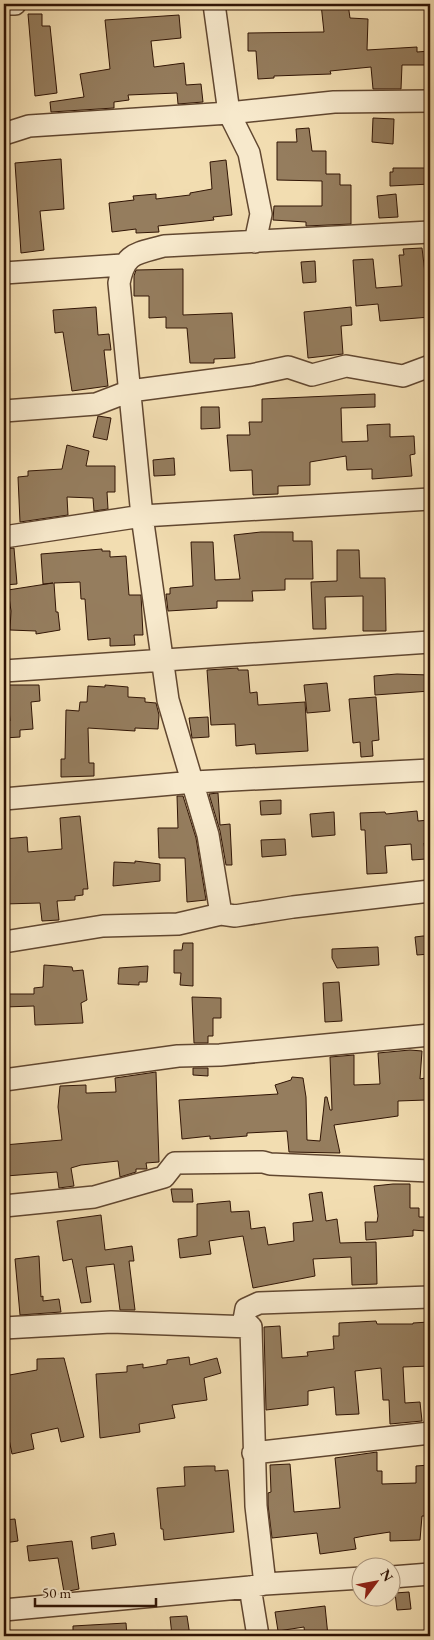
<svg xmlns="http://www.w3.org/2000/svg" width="434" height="1640" font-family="'EB Garamond',serif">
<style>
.building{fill:#957d5e;stroke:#311505}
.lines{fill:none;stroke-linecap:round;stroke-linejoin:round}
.minor-casing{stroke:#614730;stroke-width:24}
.minor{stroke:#f7e9cc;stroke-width:21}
</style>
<rect width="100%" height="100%" fill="#f2ddb1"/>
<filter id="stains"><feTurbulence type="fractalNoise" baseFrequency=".004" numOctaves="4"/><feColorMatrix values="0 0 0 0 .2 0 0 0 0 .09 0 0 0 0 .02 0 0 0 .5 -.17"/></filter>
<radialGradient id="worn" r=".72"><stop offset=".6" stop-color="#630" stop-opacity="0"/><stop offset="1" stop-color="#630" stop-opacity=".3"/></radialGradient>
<path class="building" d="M321 4H348L350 18 368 19 367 50 417 47V52L430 51V65H402L401 89H373L371 67 330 71 331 74 274 76V78L258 79 256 51H248V33L324 32Z
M28 14H42V26H50L57 93 35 96Z
M179 15 181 38 151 41 154 67 184 63 186 85 201 84 203 102 178 104 177 93 128 95 129 100 114 102V108L51 112 50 102 84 97 80 74 110 69 105 20Z
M373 118 394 119 393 144 372 142Z
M309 128 312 151H326V174H340V185H351V224L306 226V222L273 220 274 206H322V181L277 180V142H297L296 129Z
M61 159 64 209 40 211 44 250 21 253 15 163Z
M226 160 232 215 213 217 214 220 158 226 159 232 136 233V229L112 232 109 203 134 200 133 196 156 194V199L190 195V193L212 189 210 162Z
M393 168H430V184L390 186V172H393Z
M396 194 398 217 379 218 377 196Z
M422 248 428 298H430V317L380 321 378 304 356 306 353 260 373 259 376 288 402 286 399 255H404L403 249Z
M315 261 316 282 303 283 301 262Z
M183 269V315L232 313 235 358 214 359V363H190L187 328H166V317L149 318V296H134V276L136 270Z
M96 307 98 335 109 334 111 350H104L108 386 72 391 63 332 55 333 53 310Z
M351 307 352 325 341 326 343 354 308 358 304 312Z
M375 394V407L341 408 342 442 368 441 367 425 390 424V437L414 436 415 454 410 455 412 476 372 479V469L347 470 346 456 310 462V485L278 486V494L253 495 252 470 230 471 227 435H250L249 422H262V399Z
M201 407H219L220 428 201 429Z
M98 416 111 418 107 440 93 437Z
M67 445 89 451 86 466H115V492H107L108 509 94 511 93 498 67 497 68 515 20 522 18 477 28 476V471L62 469Z
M174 458 175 475 154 476 153 460Z
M261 532H293V541H312L313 579H285V590L252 591 253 601H217V608L168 611 166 594H170V588L193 586 191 542H213L215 580 240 579 234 535Z
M14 548 17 584 4 585V549Z
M102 549V551H110V557L126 556 129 595H141L143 635H134L135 645 110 646V638L88 640 85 599H81L80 582 54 583 56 612H58L60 630 36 634V631L10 630 11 611 8 590 53 583 43 584 41 554Z
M337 550H359L360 578H385L386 631H363V596L325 597 326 629H313L311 582 337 581Z
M238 668V670H248L250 693 257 692 258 705 305 702 308 751 256 754 255 744 236 746 235 724 211 725 207 670Z
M397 674 430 675V691L375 695 374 676Z
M327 683 330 711 307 713 304 685Z
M7 685H39L40 701 31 702 33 729 20 730V737L4 738V721H10Z
M105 685 128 687V697L145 698V702L156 703 159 715 158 729 135 728V731L88 728 89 763H94V776L61 777V759H65L66 710 79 711 80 702H87L88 686 105 687Z
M376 697 379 740 372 741 373 756 361 757 360 742 353 743 349 699Z
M208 717 209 737 192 738 189 718Z
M218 793 220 825 230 824 232 865H226L220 831 209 794Z
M177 796H183L196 838 206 900 187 902 185 858H159L158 828H178Z
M281 800V814L261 815 260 801Z
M417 811 418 821 430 820V843H424L426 859 412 860 411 844 385 846 387 873 367 874 365 830H361L360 813 385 812 386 814Z
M334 812 335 835 312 837 310 814Z
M80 816 88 889H83V895L75 896V900L57 901 59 920 42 921 40 903 4 904V839L27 837 28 852 62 849 60 818Z
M285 839 286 855 262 857 261 840Z
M135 861 160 864V881L113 886 114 862 135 863Z
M423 936H430V954L417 955 415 937Z
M183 943H193V986L180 985 181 973H174V950H182Z
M378 947 379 965 337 968 332 958V949Z
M44 965 72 967 73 971 83 970 87 1000 81 1003 83 1023 35 1025 34 1006 4 1007V994H34V988L43 987Z
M148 966 147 982H139V985L118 984 119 968Z
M339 982 342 1021 325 1022 323 983Z
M192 997 221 998V1018H213V1036H208V1043H194Z
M410 1050 422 1051 420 1079 425 1078 426 1100 398 1101V1116L334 1125 340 1153 289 1152 287 1131 247 1133V1136L210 1139V1136L182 1139 179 1100 278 1094 275 1085 291 1080 292 1077 303 1078 306 1097 307 1140 320 1141 325 1097H327L330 1110H332L330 1057 354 1055V1085L380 1084 378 1053Z
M193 1068H208V1076L193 1075Z
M156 1072 159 1162 146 1163 147 1169H136V1172L120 1177 118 1161 81 1165 71 1168 74 1186 59 1188 57 1172 6 1176 4 1145 62 1140 58 1107 60 1086 86 1085V1093H88L116 1092 115 1078Z
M393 1184H410V1208H419V1217H425V1231L413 1230V1236L366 1240 365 1222H377L378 1216 374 1186Z
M171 1189H192L193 1202H173Z
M322 1192 326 1221 337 1219 340 1243 376 1242 377 1284 352 1285 351 1257 313 1259 315 1276 253 1288 243 1236 209 1241 211 1254 180 1258 178 1239 197 1236V1204L230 1201 231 1212 249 1211 251 1229 265 1227 268 1245 294 1241 293 1223 313 1221 309 1194Z
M101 1215 105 1250 132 1246 134 1261H129L135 1310H120L114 1264 86 1267 91 1302 81 1303 72 1259 63 1261 57 1221Z
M39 1256 41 1297 43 1296V1301L59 1299 61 1312 20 1315 15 1259Z
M376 1321 377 1324H413V1323L429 1322 430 1366 403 1367 405 1403 420 1402 422 1421 390 1424 389 1400H383L381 1368 355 1371 359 1414 336 1415 334 1387 308 1391V1405L266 1410 264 1327 280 1326 282 1358 308 1356 307 1352 334 1349 333 1336H339V1323Z
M189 1357 190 1365 217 1358 221 1373 204 1378 207 1400 172 1405 175 1418 139 1424 140 1432 100 1438 96 1374 127 1372V1366L143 1364V1368L167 1364V1360Z
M64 1358 84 1437 61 1442 58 1428 31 1434 34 1449 12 1454 4 1414V1376L37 1370V1359Z
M377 1452V1471H382V1484L416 1483V1466L430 1465V1516H422L420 1540 390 1541V1532L364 1536 354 1538 356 1549 320 1554 317 1533 272 1538 268 1505V1493L271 1492 270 1465 290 1464 294 1512 340 1508 335 1458Z
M207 1466H215V1471L228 1470 234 1532 164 1540 163 1529H161L157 1488 185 1486 184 1467Z
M15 1519 18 1541 4 1543V1520Z
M114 1533 116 1545 92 1549 91 1537Z
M72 1541 79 1589 64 1592 58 1558 29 1561 27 1546Z
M409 1592 411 1609 397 1610 395 1593Z
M325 1606 328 1636H305L304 1627 278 1631 275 1612Z
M187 1616 190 1636H172L170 1617Z
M126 1623 127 1636H73V1626Z"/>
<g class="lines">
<g class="minor-casing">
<path id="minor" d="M4 4H15
M214 4 229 113 249 153 261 214 255 242
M4 134 29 126 229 113 334 102 430 101
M430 232 164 246C136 254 125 252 119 283L142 516 168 700 208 835 221 914 235 916 293 907 430 891
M4 273 122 265
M4 411 96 404 130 391 251 375 288 367 312 375 346 366 403 376 430 366
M4 537 142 516 430 499
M4 671 430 642
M4 799 194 782 430 770
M4 942 103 926 178 924 221 914
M4 1080 178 1056 220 1055 430 1035
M4 1206 94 1197 164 1177 175 1163 263 1162 270 1164 430 1171
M4 1328 111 1322 251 1327
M253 1453 430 1433
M392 1577 430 1574
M265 1584 256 1506 251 1327 244 1320 246 1309 259 1303 430 1297
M250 1587 258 1636
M4 1610 250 1587 265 1584 362 1578"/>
</g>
<use href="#minor" class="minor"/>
</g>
<rect width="434" height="1640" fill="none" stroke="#f2ddb1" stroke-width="20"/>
<rect x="5" y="5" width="424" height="1630" fill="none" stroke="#311505" stroke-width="2.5"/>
<rect x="10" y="10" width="414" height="1620" fill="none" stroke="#311505"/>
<g transform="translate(376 1582) rotate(58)"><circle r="24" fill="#f7e9cc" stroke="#a8947c"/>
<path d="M0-4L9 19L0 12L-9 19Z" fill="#8f2418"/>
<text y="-8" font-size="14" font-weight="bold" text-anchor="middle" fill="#311505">N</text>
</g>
<path d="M35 1598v8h121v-8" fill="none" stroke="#311505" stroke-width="2.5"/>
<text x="42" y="1598" font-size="15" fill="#311505" stroke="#f7e9cc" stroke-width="4" paint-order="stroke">50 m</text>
<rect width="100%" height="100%" filter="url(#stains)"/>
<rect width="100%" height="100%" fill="url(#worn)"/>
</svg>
